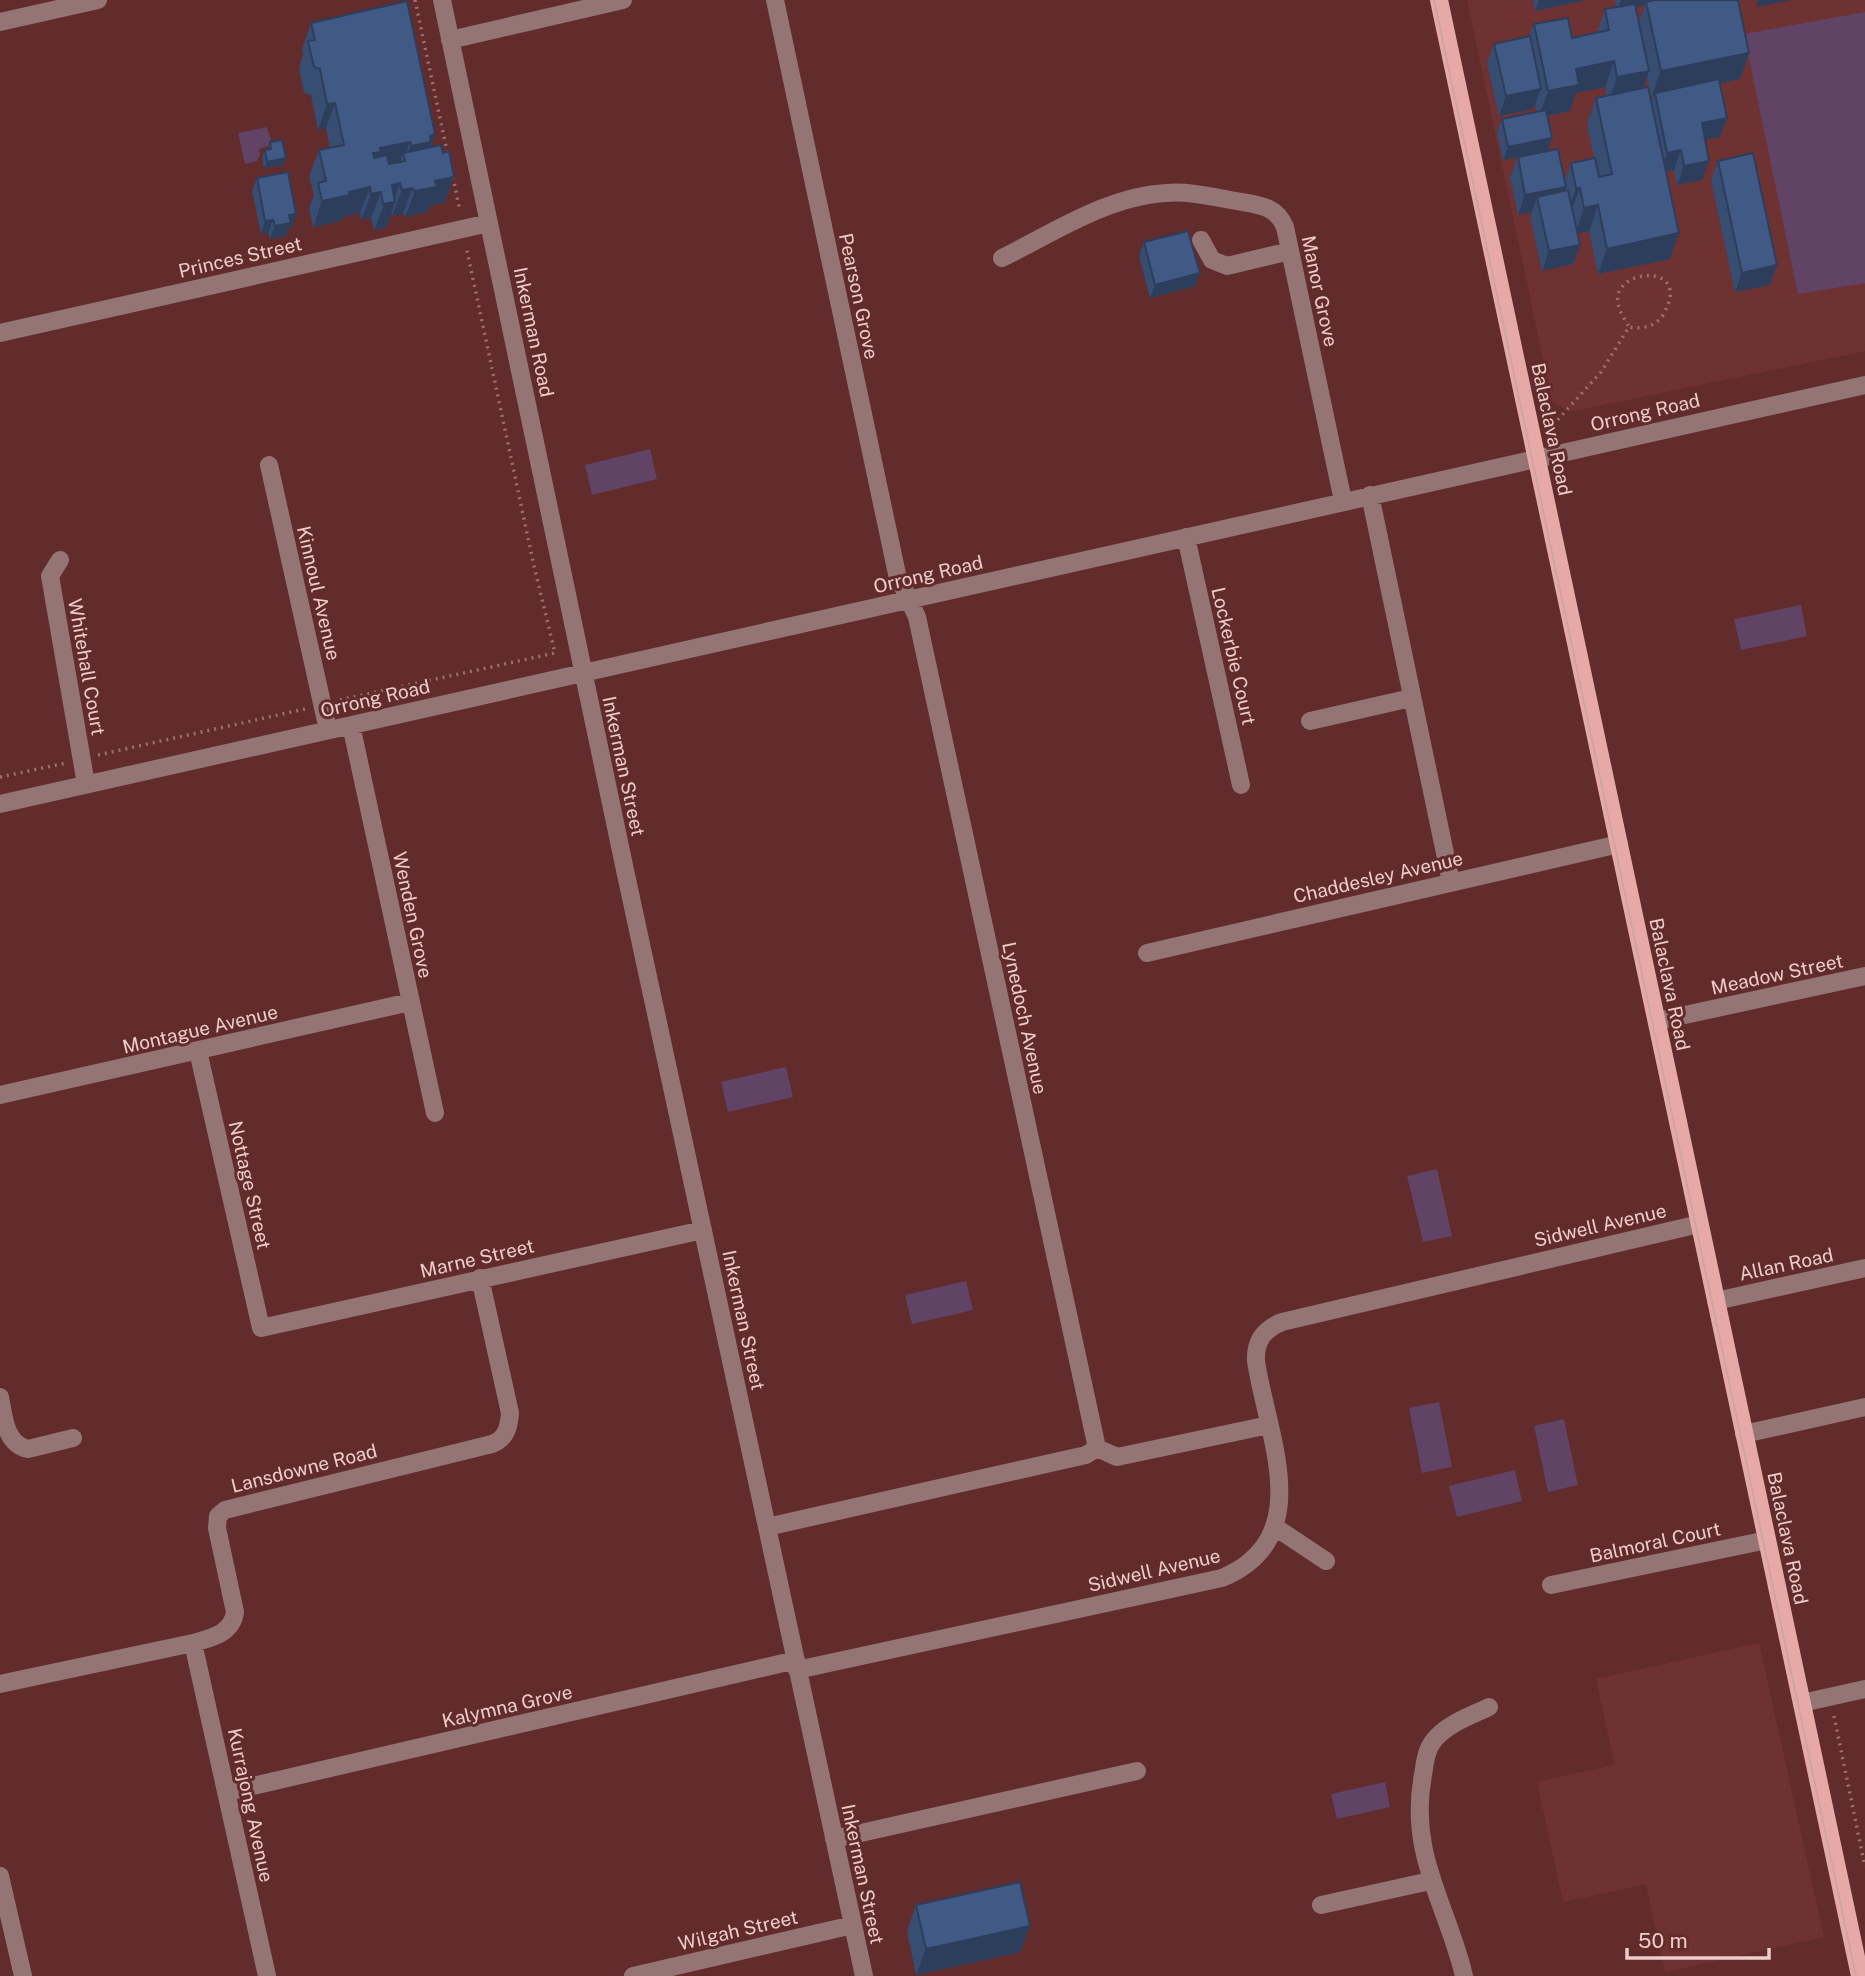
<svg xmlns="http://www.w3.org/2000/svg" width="1865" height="1976" font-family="'Public Sans',sans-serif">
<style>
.built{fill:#6f3232}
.green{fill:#604365}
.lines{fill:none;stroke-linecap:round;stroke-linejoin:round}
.path{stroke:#9d706f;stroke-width:3.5;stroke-dasharray:2 5;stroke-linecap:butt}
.minor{stroke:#947573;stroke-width:18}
.major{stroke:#e7a9a7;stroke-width:18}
.tram{stroke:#cca5a4;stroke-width:2}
.wall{fill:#374d72;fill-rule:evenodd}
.shaded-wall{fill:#2d3e5d}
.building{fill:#405985;stroke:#2d3e5d;stroke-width:2}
.labels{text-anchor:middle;stroke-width:6;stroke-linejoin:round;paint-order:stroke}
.street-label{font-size:19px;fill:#eeccca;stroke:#612c2b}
</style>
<rect width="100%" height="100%" fill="#612c2b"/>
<path class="built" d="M1467 0H1865V351L1569 412 1552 401Z
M1759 1643 1824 1937 1665 1972 1646 1884 1563 1902 1537 1782 1615 1765 1596 1679Z"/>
<path class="green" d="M1865 12V283L1798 294 1744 34Z
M267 127 271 140 268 146 259 149 260 155 257 161 245 164 238 133Z
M650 449 657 479 592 495 585 465Z
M1801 605 1807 636 1741 650 1734 619Z
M786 1067 793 1097 728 1112 721 1082Z
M1437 1169 1452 1236 1423 1242 1407 1176Z
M966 1281 973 1310 912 1324 905 1295Z
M1439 1402 1452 1467 1422 1473 1409 1408Z
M1564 1419 1578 1485 1548 1492 1534 1426Z
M1515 1470 1522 1501 1457 1517 1449 1486Z
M1385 1782 1390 1807 1337 1819 1331 1794Z"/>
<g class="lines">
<path class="path" d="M415 0 448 156
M453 177 460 211
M1553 425 1601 372 1629 327C1642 329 1655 327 1663 315 1695 261 1611 268 1618 303 1619 311 1625 320 1629 327
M340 700 555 653 534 566 466 246
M98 755 305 709
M0 777 66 763
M1834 1716 1865 1867"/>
<path class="minor" d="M442 0 625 870 864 1976
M775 0 897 574 917 617 1097 1448
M0 22 98 0
M450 40 623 0
M1201 240 1212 260 1227 266 1290 251
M1002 258C1053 233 1108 196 1166 193 1190 191 1213 197 1236 201 1258 205 1276 205 1285 227L1343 501
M0 333 489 223
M269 465 328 730
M1370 495 1451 882
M1186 537 1241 785
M60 560 50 576 86 784
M1310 721 1411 698
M351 725 435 1113
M0 804 1865 385
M1147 953 1619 844
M1657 1021 1865 976
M198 1051 261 1328 703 1230
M0 1095 410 1002
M1716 1301 1865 1268
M0 1397C4 1417 5 1444 28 1449L73 1438
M1744 1434 1865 1407
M1097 1448 1117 1457 1269 1425
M767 1527 1086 1455 1097 1448
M1275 1527 1326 1561
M1551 1585 1767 1540
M193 1643 267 1976
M797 1670 1222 1578C1318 1538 1267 1436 1256 1361 1255 1341 1264 1329 1282 1322L1699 1224
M0 1684 193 1643C211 1638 232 1634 235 1612L217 1528 218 1516 225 1510 492 1444C506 1439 509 1427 510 1413L480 1278
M1802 1703 1865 1689
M227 1792 796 1660
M834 1839 1137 1771
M0 1876 23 1976
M1321 1905 1430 1881
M633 1976 853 1925
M1464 1976C1447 1904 1408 1854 1423 1775 1425 1762 1426 1750 1434 1740 1448 1723 1471 1716 1489 1707"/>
<path class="major" d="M1439 0 1860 1976"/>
<path class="tram" d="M1434 0 1856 1976"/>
</g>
<path class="wall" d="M1533 0H1587L1535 11Z
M1615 0H1738L1749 53 1740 79 1720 83V137L1705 140 1702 180 1677 185 1674 170 1666 171 1679 233 1670 259 1598 274 1589 231 1577 233 1580 245 1573 264 1542 271 1530 216 1532 212 1518 215 1510 177 1518 157 1503 160 1497 132 1502 119 1537 112 1535 103 1533 109 1499 116 1487 63 1494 44 1529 36 1534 24 1572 38 1597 33 1605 9 1616 7ZM1645 5 1639 22 1635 7ZM1647 76 1651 97H1653L1652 102 1643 88ZM1605 87 1606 96 1596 98 1587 124 1594 158 1571 163 1565 180 1548 151V116L1570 111 1576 93Z
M311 23 435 134 431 147 443 153 454 177 445 202 430 206 427 212 405 217 403 214 392 216V212L386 228 374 230 371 218 361 220 360 213 342 217 341 221 313 227 309 208 314 195 309 176 319 150 330 148 326 128 318 130 311 95 304 93 299 67 303 55 302 49Z
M270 142 286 158 283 165 264 168 262 157 265 150H268Z
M1718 161 1770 285 1735 292 1711 180Z
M257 178 296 214 292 227H289L286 236 270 239 268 233 261 234 252 191Z
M1144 242 1195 286 1150 298 1139 256Z
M916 1905 1030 1926 1020 1952 916 1975 907 1931Z"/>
<path class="shaded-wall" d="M1539 0H1587L1535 11Z
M1621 0H1671L1646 2 1645 5 1617 11Z
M1758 0H1792L1756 7Z
M1749 53 1740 79 1655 96V93L1653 97H1651L1661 71Z
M1614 61 1605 87 1576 93 1570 111 1539 117 1548 91 1576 69Z
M1649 71 1640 97 1608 103 1617 77Z
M1541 89 1533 109 1499 116 1506 96Z
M335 103 326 128 318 130 327 104Z
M1727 118 1720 137 1694 142 1702 123Z
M435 134 426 160 401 172 411 146 430 136Z
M1552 138 1548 151 1503 160 1508 147Z
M410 142 404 157 403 153 398 168 371 178 373 153 380 148Z
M1681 150 1674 170 1660 173 1667 153Z
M286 158 283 165 264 168 267 162Z
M1709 161 1702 180 1677 185 1684 166Z
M454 177 445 202 430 206 427 212 405 217 415 191 435 181Z
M400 183 393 202H395L386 228 374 230 392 185Z
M370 187 360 213 342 217 341 221 313 227 322 201 349 192Z
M1566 187 1559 206 1537 197 1532 212 1518 215 1525 195Z
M412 188 403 214 392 216 402 190Z
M1576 188H1580L1570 214H1567Z
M381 192 371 218 361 220 371 194Z
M1598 205 1589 231 1575 234 1584 208Z
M296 214 292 227H289L286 236 270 239 275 226 289 215Z
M273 220 268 233 261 234 265 221Z
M1679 233 1670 259 1598 274 1607 249Z
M1580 245 1573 264 1542 271 1549 251Z
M1777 265 1770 285 1735 292 1742 273Z
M1200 273 1195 286 1150 298 1155 285Z
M1030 1926 1020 1952 916 1975 926 1949Z"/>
<path class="building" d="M1655 0H1738L1749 53 1661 71 1646 2Z
M407 1 435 134 430 136 431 142 411 146 410 142 380 148 381 152 373 153 374 158 387 155 389 164 405 161 403 153 441 145 443 153 449 151 454 177 435 181 437 187 415 191 412 188 402 190 400 183 392 185 395 202 383 204 381 192 371 194 370 187 349 192 350 195 322 201 318 183 326 181 319 150 344 145 335 103 327 104 320 69 314 67 308 41 315 40 311 23Z
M1635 4 1649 71 1617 77 1614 61 1576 69 1579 85 1548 91 1534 24 1568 18 1572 38 1609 30 1605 9Z
M1530 36 1541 89 1506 96 1494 44Z
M1719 79 1727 118 1702 123 1709 161 1684 166 1681 150 1667 153 1655 93Z
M1648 87 1679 233 1607 249 1598 205 1584 208 1580 188H1576L1571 163 1595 158 1599 177 1612 174 1596 98Z
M1546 110 1552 138 1508 147 1502 119Z
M282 140 286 158 267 162 265 150 271 149 270 142Z
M1558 149 1566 187 1525 195 1518 157Z
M1753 153 1777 265 1742 273 1718 161Z
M288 172 296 214 289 215 291 223 275 226 273 220 265 221 257 178Z
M1568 190 1580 245 1549 251 1537 197Z
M1188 231 1200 273 1155 285 1144 242Z
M1020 1882 1030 1926 926 1949 916 1905Z"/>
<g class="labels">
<g class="street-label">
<text transform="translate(240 257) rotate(-13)" y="7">Princes Street</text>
<text transform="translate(1320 291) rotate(78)" y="7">Manor Grove</text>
<text transform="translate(859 296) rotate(78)" y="7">Pearson Grove</text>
<text transform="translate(534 332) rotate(78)" y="7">Inkerman Road</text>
<text transform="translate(1645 412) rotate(-13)" y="7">Orrong Road</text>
<text transform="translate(1552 429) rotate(78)" y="7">Balaclava Road</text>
<text transform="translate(928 574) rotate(-13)" y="7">Orrong Road</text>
<text transform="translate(319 593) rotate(77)" y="7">Kinnoul Avenue</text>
<text transform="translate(1234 656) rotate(77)" y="7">Lockerbie Court</text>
<text transform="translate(87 667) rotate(80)" y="7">Whitehall Court</text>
<text transform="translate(375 698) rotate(-13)" y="7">Orrong Road</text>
<text transform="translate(624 766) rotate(78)" y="7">Inkerman Street</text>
<text transform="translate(1378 877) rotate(-13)" y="7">Chaddesley Avenue</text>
<text transform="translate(413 915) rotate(78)" y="7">Wenden Grove</text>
<text transform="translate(1777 974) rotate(-12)" y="7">Meadow Street</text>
<text transform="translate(1670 984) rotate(78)" y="7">Balaclava Road</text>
<text transform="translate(1025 1018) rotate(78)" y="7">Lynedoch Avenue</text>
<text transform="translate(200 1029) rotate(-13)" y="7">Montague Avenue</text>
<text transform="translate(250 1185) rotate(77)" y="7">Nottage Street</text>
<text transform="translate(1600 1225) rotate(-13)" y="7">Sidwell Avenue</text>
<text transform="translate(477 1258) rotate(-13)" y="7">Marne Street</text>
<text transform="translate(1786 1264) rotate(-12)" y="7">Allan Road</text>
<text transform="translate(744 1320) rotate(78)" y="7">Inkerman Street</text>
<text transform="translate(304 1468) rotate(-14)" y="7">Lansdowne Road</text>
<text transform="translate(1788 1538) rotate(78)" y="7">Balaclava Road</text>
<text transform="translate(1655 1542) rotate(-12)" y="7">Balmoral Court</text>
<text transform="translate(1154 1570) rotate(-13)" y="7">Sidwell Avenue</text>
<text transform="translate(507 1706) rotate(-13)" y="7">Kalymna Grove</text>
<text transform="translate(251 1805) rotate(78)" y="7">Kurrajong Avenue</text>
<text transform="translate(863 1874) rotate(78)" y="7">Inkerman Street</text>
<text transform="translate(738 1930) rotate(-13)" y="7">Wilgah Street</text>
</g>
</g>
<path d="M1627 1948v10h142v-10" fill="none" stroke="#eeccca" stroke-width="3.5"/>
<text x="1638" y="1948" font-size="21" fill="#eeccca" stroke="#612c2b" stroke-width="5" paint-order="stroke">50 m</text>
</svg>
